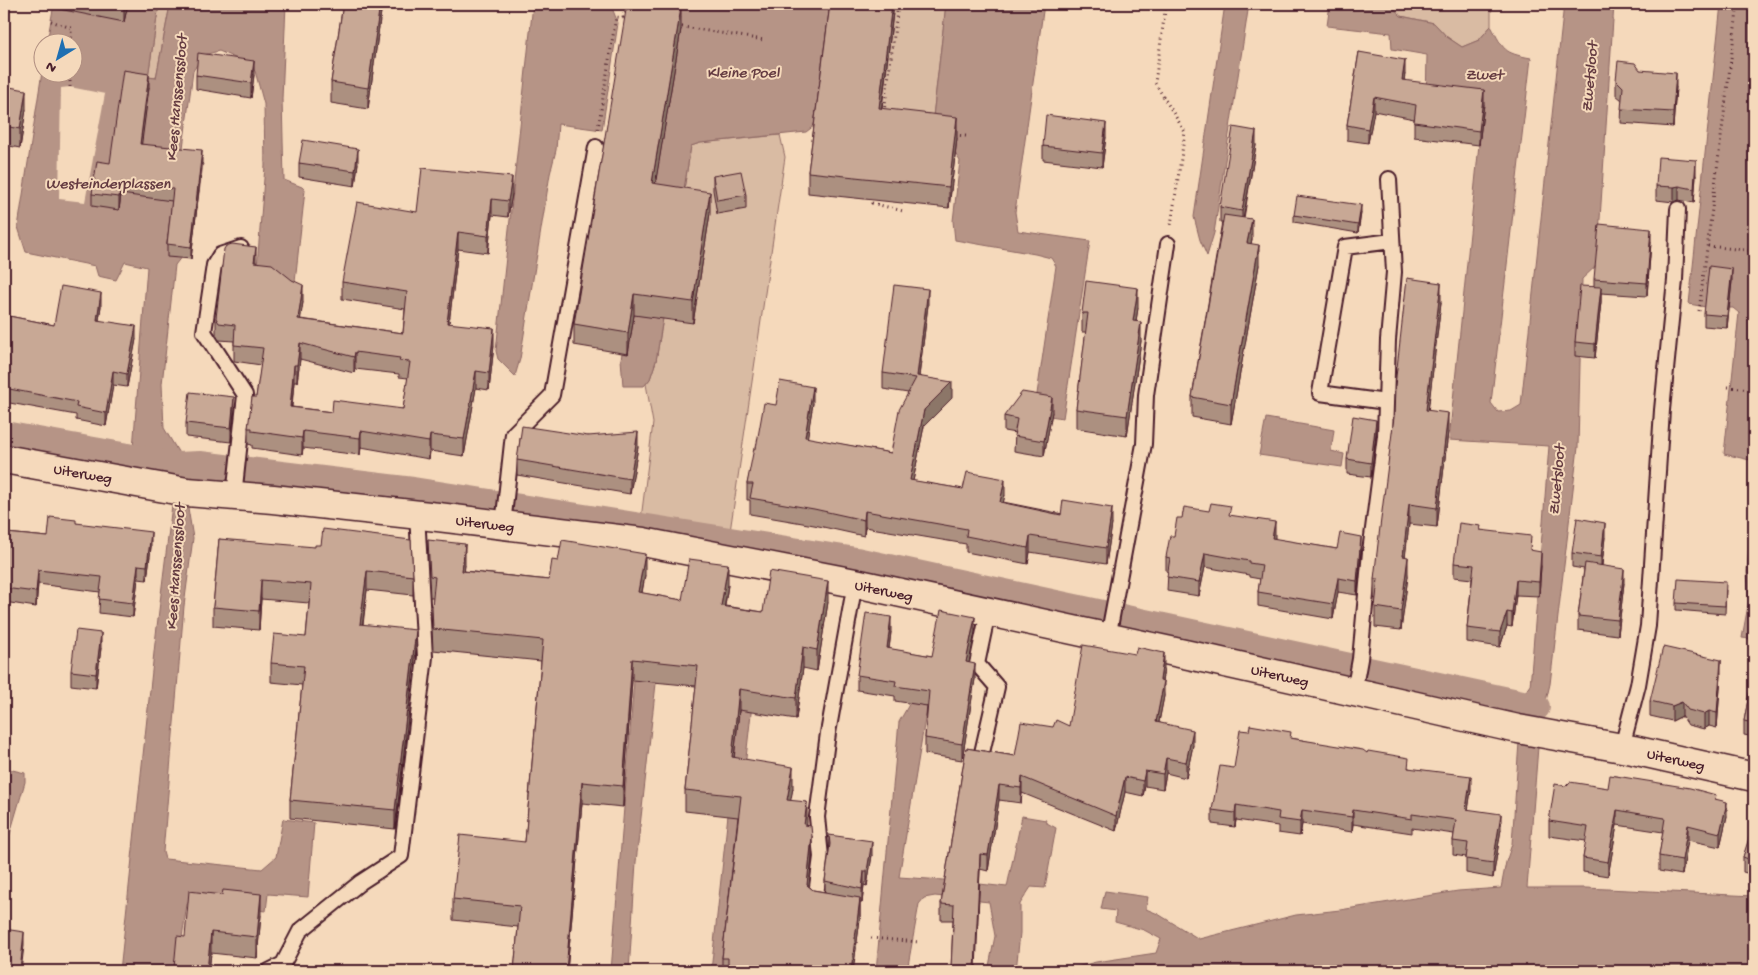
<svg xmlns="http://www.w3.org/2000/svg" width="1758" height="975" font-family="'Gochi Hand',sans-serif">
<style>
.green{fill:#d9bba3;stroke:#926d67}
.water{fill:#b69486;stroke:#8b6562}
.pier{fill:#f5d9bb}
.lines{fill:none;stroke-linecap:round;stroke-linejoin:round}
.canal{stroke:#b69486;stroke-width:28}
.service-casing{stroke:#4a1f2b;stroke-width:18}
.minor-casing{stroke:#4a1f2b;stroke-width:31}
.path{stroke:#4a1f2b;stroke-width:3;stroke-dasharray:1 4;stroke-linecap:butt}
.service{stroke:#f5d9bb;stroke-width:14}
.minor{stroke:#f5d9bb;stroke-width:28}
.wall{fill:#ac9080;stroke:#4a1f2b;fill-rule:evenodd}
.shaded-wall{fill:#8c7668;stroke:#4a1f2b}
.building{fill:#c8a895;stroke:#4a1f2b;fill-rule:evenodd}
.labels{text-anchor:middle;stroke-width:4;stroke-linejoin:round;paint-order:stroke}
.street-label{font-size:15px;fill:#4a1f2b;stroke:#f5d9bb}
.water-label{font-size:16px;font-style:italic;fill:#653c42;stroke:#f5d9bb}
</style>
<rect width="100%" height="100%" fill="#f5d9bb"/>
<filter id="ink" filterUnits="userSpaceOnUse"><feTurbulence type="fractalNoise" baseFrequency=".02" numOctaves="2"/><feDisplacementMap in="SourceGraphic" scale="10" xChannelSelector="R" yChannelSelector="G"/><feConvolveMatrix kernelMatrix="1 2 1 2 8 2 1 2 1" color-interpolation-filters="sRGB"/></filter>
<g filter="url(#ink)">
<path class="green" d="M159 4 170 5 156 78 148 77Z
M837 4H946L931 134 823 119Z
M1390 4H1491V26L1479 40 1462 47 1447 37 1434 23 1401 16Z
M780 135 785 157 727 552 639 535 653 423 646 384 650 379 656 361 691 146 700 143Z"/>
<path class="water" d="M54 4H159L148 77 156 78 170 5 161 4H286L282 99 284 180 302 187 305 190 295 282 256 280 265 166 264 104 255 71 244 62 219 51 203 55 193 71 183 148 203 164 192 243 175 265 162 384 164 428 190 472C172 478 149 467 132 462L147 267 125 262 116 280 98 276 95 266 26 252 18 227 42 72H72V42H47Z
M533 4H591L612 8 618 23 602 130 558 124 556 150 550 174 520 359 515 376 498 359 496 351Z
M664 4H837L823 119 806 132 700 143 691 146 656 361 650 379 644 386H623L621 359 681 17 662 13Z
M946 4H1044L1015 212 1018 231 1090 241 1063 418 1037 414V394L1056 266 1051 258 1035 254 955 240 953 221 960 161 947 141 931 134Z
M1225 4H1249L1214 233 1207 256 1200 240 1194 217Z
M1330 4H1390L1401 16 1434 23 1447 37 1462 47 1479 40 1491 26C1504 50 1503 53 1531 58L1491 403 1498 412 1511 411 1521 405 1564 4H1614L1597 265 1582 279 1578 447 1550 684 1541 722 1518 717 1519 697 1530 687 1549 446 1449 440 1483 105 1426 102 1427 55 1392 49 1391 33 1327 26Z
M1721 4H1754V461L1724 454 1739 313 1733 308H1711L1689 304Z
M1266 418 1334 430 1331 451 1344 454 1342 467 1259 455Z
M1754 469V624L1751 639 1742 638 1749 600 1747 572Z
M172 505 188 508 193 538 184 606 163 852 165 859 262 869 276 857 283 819 314 823 308 897 268 894 266 911 187 904 177 971H120L155 643Z
M637 644 660 648 636 862 629 971H611Z
M743 677 755 678 722 971H711Z
M911 701 922 702 927 707 899 877 943 880 1007 887 1022 816 1046 820 1045 822 1056 828 1045 888 1031 887 1020 904V933L1016 971H988L995 936 989 902 935 896 924 898 919 904 907 971H876L899 722Z
M1519 742 1538 747 1527 888H1586L1754 896V971H1060L1096 962 1156 953 1161 939 1144 930 1115 922 1116 911 1101 909 1105 891 1148 897 1146 909 1158 914 1199 939 1296 915 1340 910 1458 891 1501 888 1506 862 1512 844Z
M4 768 25 773V782L7 844 4 875Z"/>
<path class="pier" d="M70 87 105 94 85 202 59 199 61 88Z"/>
<g class="lines">
<path class="canal" d="M4 435 178 466 200 465 413 491 856 561 1536 707"/>
<g class="service-casing">
<path id="service" d="M1386 402 1320 393 1345 247 1392 241
M234 496 245 395 204 332 214 265 220 255 241 248
M503 525 513 434 552 395 596 147
M1108 638 1144 444 1146 395 1168 244
M1354 692 1360 659 1370 552 1385 436 1388 340 1394 272 1389 179
M1622 747 1638 685 1648 626 1662 410 1675 280 1678 209
M981 757 997 687 977 664 988 612
M821 903 815 902 821 857 817 817 828 733 855 583
M269 971 283 964 300 931 361 882 401 856 425 657 417 514"/>
</g>
<g class="minor-casing">
<path id="minor" d="M4 459 187 492 273 499 438 517 643 542 855 583 1212 660 1518 729 1633 750 1754 777"/>
</g>
<path class="path" d="M1166 4 1155 83 1185 132 1171 225
M623 18 626 4
M51 21 71 28V42
M677 26 764 40
M70 87V72
M884 112 898 4
M598 129 616 17 626 18
M955 135 966 136
M873 198 872 203 903 211
M1708 246 1754 251
M1699 311 1738 4
M1728 387 1754 389
M871 938 919 942"/>
<use href="#service" class="service"/>
<use href="#minor" class="minor"/>
</g>
<path class="wall" d="M54 4H128L124 22 54 8Z
M343 4H382L368 109 331 103V82Z
M830 4H894L882 108 957 138 949 208 808 193V172Z
M681 29 655 184 710 213 693 323 634 315 628 354 574 345V324Z
M1359 52 1405 74 1404 80 1484 104 1479 145 1414 137V119L1374 111 1368 143 1347 140V125Z
M1640 70 1676 87 1673 127 1621 123 1622 100 1616 95V80Z
M196 75H254L251 98 196 89Z
M4 86 26 109 20 148 4 145Z
M149 87 141 144 202 163 191 259 167 257V244L172 201 121 194 119 210 92 206V194L110 163Z
M1106 137 1102 167 1043 160V146Z
M1256 145 1244 218 1252 239 1251 244 1259 265 1231 424 1192 417V397L1222 222H1220V207Z
M299 163H358L355 186 299 177Z
M1696 175 1694 203 1679 200 1674 202 1656 200V186Z
M713 176 746 195V209L717 214 713 190Z
M512 194 508 217 492 215 488 253 458 249 449 323 494 345 489 390 476 388 464 456 430 451 429 459 361 447 360 455 303 448 302 455 252 448V445L248 444V428L256 397 261 365 234 361V341L219 340 216 335V318L256 262 303 302 300 319 403 333 405 309 342 299V282L417 212ZM300 359 354 373 355 369 399 374V377L408 378 403 409 332 412 292 407 294 382H297Z
M1361 213 1358 233 1294 222V215Z
M1651 242 1647 296 1601 293V302L1595 358 1575 356V342L1594 287V279Z
M1732 281 1727 328 1704 326V314Z
M1441 302 1428 410 1448 432 1437 527 1409 524 1405 556 1408 576 1401 630 1375 627V607L1376 599 1374 598V579Z
M928 305 919 376 952 398 924 426 913 481 963 489 1005 495 1003 502 1112 524 1106 564 1030 552 1028 564 966 552V544L865 527 864 536 814 525 750 514V500H747V484L756 448 776 405 813 403 807 438 891 453 908 393 883 389V373Z
M101 306 99 320 136 339 127 387 113 385 106 426 76 420V415L4 402V315L54 325Z
M1138 308 1136 321 1141 341 1127 436 1076 428V409L1086 332H1082V313Z
M234 412 231 442 186 437V423Z
M1052 412 1044 456 1014 451 1015 433 1004 431V416Z
M1376 434 1371 477 1347 474V459Z
M588 436 638 447 630 494 517 475V460Z
M1231 516 1275 537 1274 539 1337 549 1361 551 1357 595 1338 592 1333 619 1258 606V592L1260 579 1249 577V575L1205 567 1199 596 1167 591 1168 572 1166 571V557L1182 518Z
M76 523 151 547 147 580 138 579 133 617 99 613 100 592 38 584 36 607 4 602V527L7 533 48 537Z
M1481 530 1531 550 1541 566 1539 596 1516 595 1512 627 1507 626 1500 647 1467 642V628L1472 579 1454 577V563Z
M1605 537 1602 566 1624 583 1618 635 1578 630V616L1584 569 1572 567V553Z
M219 539 413 576V595L367 590 363 625 416 649 395 829 290 818V800L302 685 271 682V663L306 637 309 603 261 599 259 630 213 626V607Z
M428 540 465 565 464 571 549 580 645 575 642 593 682 600 728 585 725 606 763 612 828 602 817 671 803 668 796 719 739 710 734 757 793 788 790 801 807 825 812 857 809 886 813 890 825 892V881L829 849V835L872 855 867 886 864 885 862 903H860V919L853 971H722V958L738 817 685 811V790L696 686 632 680 623 807 582 803 567 971H514L518 927 453 920V899L525 842 541 661 433 650 432 628V607L433 597H430L428 561Z
M1726 590 1725 614 1676 610V603Z
M891 632 889 649 932 656 975 632 969 663 975 679 962 760 925 754V738L927 706 895 701V696L857 690V675Z
M101 648 96 688 71 685V671Z
M1164 668 1162 680 1164 696 1159 722 1193 745 1186 778 1166 773 1163 789 1145 786 1143 796 1125 792 1116 831 1022 793 1021 803 999 800 988 871 980 869 976 971H951L953 920H941V904L966 748 1015 756 1053 727 1069 726Z
M1754 668V737L1744 735V721Z
M1721 675 1717 728 1709 726 1704 729 1688 725 1682 716 1672 721 1650 716V701Z
M1291 738 1367 753 1471 790 1468 810 1501 829 1493 878 1466 873V857L1453 855V841L1454 834 1412 828V833L1353 824 1352 832 1302 824 1300 836 1278 833V826L1236 820 1235 827 1212 824V810L1234 768Z
M1566 786 1716 799 1727 816 1720 847 1688 840 1682 875 1659 871V856L1663 832 1617 825 1608 876 1583 872V858L1586 841 1549 836V821Z
M1754 826V875L1743 872V857Z
M261 915 257 958 211 953 209 971H174V968L185 937Z"/>
<path class="shaded-wall" d="M125 4H128L124 22V7Z
M380 4H382L368 109V88Z
M892 4H894L879 129V108Z
M8 7V26L4 45V26Z
M681 8V29L652 204V183Z
M1405 60V74L1402 94V80Z
M254 61V75L251 98V83Z
M1676 73V87L1673 127V112Z
M149 74V87L140 157V144Z
M26 90V109L20 148V129Z
M1484 90V104L1479 145V131Z
M1374 97V111L1368 143V129Z
M957 117V138L949 208V187Z
M1106 123V137L1102 167V153Z
M1256 131V145L1242 226V211Z
M358 149V163L355 186V171Z
M202 150V163L191 259V247Z
M1696 160V175L1694 203V189Z
M512 177V194L508 217V201Z
M121 182V194L119 210V197Z
M1679 186V200L1674 202V187Z
M710 192V213L693 323V302Z
M492 199V215L488 253V236Z
M1361 205V213L1358 233V225Z
M1252 219V239L1247 263V243Z
M1651 229V242L1647 296V283Z
M458 232V249L447 339V323Z
M1259 245V265L1231 424V404Z
M256 247V263L254 262Z
M1732 269V281L1727 328V316Z
M1441 283V302L1426 429V410Z
M303 285V302L298 336V319Z
M1601 287V302L1595 358V344Z
M1138 288V308L1133 340V321Z
M928 289V305L917 392V376Z
M101 293V306L97 333V320Z
M634 294V315L628 354V333Z
M1141 322V341L1127 436V416Z
M136 326V339L127 387V374Z
M494 328V345L489 390V373Z
M300 343V359L297 382V365Z
M355 352V369L354 373V357Z
M294 365V382L290 423V407Z
M113 371V385L106 426V413Z
M476 371V388L464 456V439Z
M952 382V398L924 426 910 496V480L924 410Z
M813 387V403L805 453V437Z
M234 397V412L231 442V428Z
M1052 397V412L1044 456V441Z
M1448 413V432L1437 527V508Z
M1376 420V434L1371 477V463Z
M303 431V448L302 455V438Z
M361 431V447L360 455V438Z
M638 432V447L630 494V479Z
M430 435V451L429 459V442Z
M1005 479V495L1000 518V502Z
M1409 504V524L1403 575V556Z
M1112 508V524L1106 564V548Z
M865 511V527L864 536V520Z
M1275 522V537L1272 553V538Z
M1605 523V537L1601 572V557Z
M151 532V547L147 580V566Z
M1030 536V552L1028 564V548Z
M1361 537V551L1357 595V581Z
M465 544V565L462 592V571Z
M1541 552V566L1539 596V582Z
M1205 553V567L1199 596V582Z
M645 554V575L638 613V592Z
M1408 557V576L1401 630V611Z
M728 564V585L721 627V606Z
M138 565V579L133 617V603Z
M1624 569V583L1618 635V620Z
M38 570V584L36 607V592Z
M367 571V590L360 643V624Z
M1338 578V592L1333 619V604Z
M261 580V599L259 630V611Z
M1516 580V595L1512 627V613Z
M828 581V602L817 671V650Z
M1507 612V626L1500 647V632Z
M891 617V632L887 664V648Z
M975 617V632L966 678V662Z
M416 630V649L395 829V810Z
M101 633V648L96 688V674Z
M803 647V668L796 719V698Z
M1164 653V668L1160 695V680Z
M632 659V680L623 807V786Z
M1721 660V675L1717 728V713Z
M975 664V679L962 760V744Z
M1164 681V696L1156 737V722Z
M739 689V710L732 778V757Z
M1682 702V716L1672 721V706Z
M1709 711V726L1704 729V714Z
M1193 730V745L1186 778V762Z
M1166 758V773L1163 789V774Z
M793 767V788L787 821V800Z
M1145 771V786L1143 796V781Z
M1471 776V790L1466 824V809Z
M1022 777V793L1021 803V788Z
M1125 777V792L1116 831V816Z
M582 782V803L567 971H566Z
M999 785V800L988 871V855Z
M807 802V823L804 846V825Z
M1727 802V816L1720 847V833Z
M1236 805V820L1235 827V813Z
M1302 810V824L1300 836V822Z
M1353 810V824L1352 832V817Z
M1617 810V825L1608 876V862Z
M1501 814V829L1493 878V863Z
M1688 825V840L1682 875V860Z
M812 836V857L807 906V885Z
M872 841V855L867 886V871Z
M980 854V869L975 971V969Z
M864 871V885L862 903V889Z
M261 894V915L257 958V937Z
M860 898V919L853 971H851Z
M24 932V946L21 971H20Z
M211 932V953L209 971H207Z"/>
<path class="building" d="M105 4H125L124 7Z
M343 4H380L368 88 331 82Z
M627 4H650L681 8 652 183 710 192 693 302 634 294 628 333 574 324Z
M830 4H892L879 108 957 117 949 187 808 172Z
M4 6 8 7 4 26Z
M1359 52 1405 60 1402 80 1484 90 1479 131 1414 122 1416 105 1374 97 1368 129 1347 125Z
M198 53 254 61 251 83 196 75Z
M1618 61 1635 63 1640 70 1676 73 1673 112 1621 109 1623 87 1616 80Z
M123 70 149 74 140 144 202 150 191 247 167 244 173 189 121 182 119 197 92 194 97 161 110 163Z
M4 86 26 90 20 129 4 126Z
M1046 115 1106 123 1102 153 1043 146Z
M1233 127 1256 131 1242 211 1220 207Z
M303 140 358 149 355 171 299 163Z
M1658 157 1696 160 1694 189 1679 186 1674 187 1656 186Z
M422 168 512 177 508 201 492 199 488 236 458 232 447 323 494 328 489 373 476 371 464 439 430 435 429 442 361 431 360 438 303 431 302 438 252 431V428H248L252 397H256L263 348 234 345 235 325 219 323 216 318 224 249 226 246 232 244 256 247 254 262 272 264 292 280 303 285 298 319 403 333 407 292 342 282 357 202 417 212ZM300 343 354 357 355 352 400 358 399 361 410 362 403 409 333 400 332 412 290 407 294 365H297Z
M741 171 746 195 717 200 713 176Z
M1297 196 1361 205 1358 225 1294 215Z
M1224 215 1252 219 1247 243 1259 245 1231 404 1192 397Z
M1599 224 1651 229 1647 283 1594 279Z
M1709 266 1732 269 1727 316 1704 314Z
M1407 278 1441 283 1426 410 1448 413 1437 508 1409 504 1403 556 1408 557 1401 611 1375 607 1378 579H1374L1379 535 1394 417 1395 386Z
M1086 281 1138 288 1133 321 1141 322 1127 416 1076 409 1088 313H1082Z
M894 285 928 289 917 376 952 382 924 410 910 480 963 489 967 472 1005 479 1000 502 1061 515 1063 500 1112 508 1106 548 1030 536 1028 548 966 536 967 529 865 511 864 520 814 509 750 498 753 484H747L754 448H756L764 403 776 405 780 381 813 387 805 437 891 453 899 410 916 378 883 373Z
M61 286 101 293 97 320 136 326 127 374 113 371 106 413 76 407 77 402 4 388V315L54 325Z
M1580 286 1601 287 1595 344 1575 342Z
M190 392 234 397 231 428 186 423Z
M1022 392 1052 397 1044 441 1014 436 1017 419 1004 416Z
M1353 416 1376 420 1371 463 1347 459Z
M522 426 588 436 638 432 630 479 517 460Z
M1211 503 1231 506 1229 515 1275 522 1272 538 1337 549 1340 533 1361 537 1357 581 1338 578 1333 604 1258 592 1262 565 1249 563V561L1205 553 1199 582 1167 577 1170 558 1166 557 1170 536H1174L1177 518H1182L1184 507 1209 511Z
M50 517 76 520V523L151 532 147 566 138 565 133 603 99 599 102 577 38 570 36 592 4 588V527L7 528 6 533 48 537Z
M1577 518 1605 523 1601 557 1572 553Z
M1459 523 1481 526 1480 530 1531 536 1530 550 1541 552 1539 582 1516 580 1512 613 1507 612 1500 632 1467 628 1474 565 1454 563Z
M323 529 411 540 413 576 367 571 360 624 416 630 395 810 290 800 304 666 271 663 274 634 306 637 311 584 261 580 259 611 213 607 219 539 315 547V545H321Z
M428 540 465 544 462 571 549 580 552 560 558 561 562 540 645 554 638 592 682 600 689 559 728 564 721 606 763 612 769 571 828 581 817 650 803 647 796 698 739 689 732 757 793 767 787 800 807 802 804 825 811 826 812 836 807 885 813 890 860 898 851 971H728V958H722L741 796 685 790 698 666 632 659 623 786 582 782 566 971H514L520 906 453 899 460 835 525 842 543 640 433 629 432 607 435 577 430 576Z
M1585 563 1624 569 1618 620 1578 616Z
M1678 579 1726 582 1725 606 1676 603Z
M941 610 975 617 966 662 975 664 962 744 925 738 929 691 895 686 896 681 857 675 866 613 891 617 887 648 932 656Z
M76 630 101 633 96 674 71 671Z
M1083 645 1135 654 1137 647 1164 653 1160 680 1164 681 1156 722 1193 730 1186 762 1166 758 1163 774 1145 771 1143 781 1125 777 1116 816 1022 777 1021 788 999 785 988 855 980 854 975 969 951 968 954 905 941 904 966 748 1015 756 1021 722 1053 727 1056 720 1069 726Z
M1663 647 1721 660 1717 713 1709 711 1704 714 1688 710 1682 702 1672 706 1650 701Z
M1754 668V723L1744 721Z
M1250 725 1291 732 1290 738 1363 750 1367 753 1368 751 1409 758 1408 768 1471 776 1466 809 1501 814 1493 863 1466 859 1468 843 1453 841 1456 820 1412 814V819L1353 810 1352 817 1302 810 1300 822 1278 819 1279 812 1236 805 1235 813 1212 810 1220 766 1234 768 1240 730 1249 731Z
M1610 775 1690 788 1716 795 1715 799 1727 802 1720 833 1688 825 1682 860 1659 856 1665 818 1617 810 1608 862 1583 858 1588 827 1549 821 1555 784 1566 786 1570 782 1608 788Z
M1753 825 1754 826V861L1743 857Z
M829 835 872 841 867 871H864L862 889 825 881 830 844Z
M223 890 261 894 257 937 211 932 207 971 174 968 177 936 185 937 189 891 222 895Z
M4 929 24 932 20 971H4Z"/>
</g>
<g class="labels">
<g class="street-label">
<text transform="translate(83 473) rotate(10)" y="5">Uiterweg</text>
<text transform="translate(485 523) rotate(7)" y="5">Uiterweg</text>
<text transform="translate(884 590) rotate(12)" y="5">Uiterweg</text>
<text transform="translate(1280 675) rotate(13)" y="5">Uiterweg</text>
<text transform="translate(1676 759) rotate(13)" y="5">Uiterweg</text>
</g>
<g class="water-label">
<text x="743" y="77">Kleine Poel</text>
<text x="1484" y="79">Zwet</text>
<text transform="translate(1588 77) rotate(-85)" y="6">Zwetsloot</text>
<text transform="translate(175 98) rotate(-85)" y="6">Kees Hanssenssloot</text>
<text x="108" y="188">Westeinderplassen</text>
<text transform="translate(1555 480) rotate(-85)" y="6">Zwetsloot</text>
<text transform="translate(174 567) rotate(-86)" y="6">Kees Hanssenssloot</text>
</g>
</g>
<rect width="1758" height="975" fill="none" stroke="#f5d9bb" stroke-width="20"/>
<rect x="10" y="10" width="1738" height="955" fill="none" stroke="#4a1f2b" stroke-width="2" filter="url(#ink)"/>
<g transform="translate(58 58) rotate(217)"><circle r="24" fill="#f5d9bb" stroke="#b18f81"/>
<path d="M0-4L9 19L0 12L-9 19Z" fill="#1f6fb2"/>
<text y="-8" font-size="14" font-weight="bold" text-anchor="middle" fill="#4a1f2b">N</text>
</g>
</svg>
